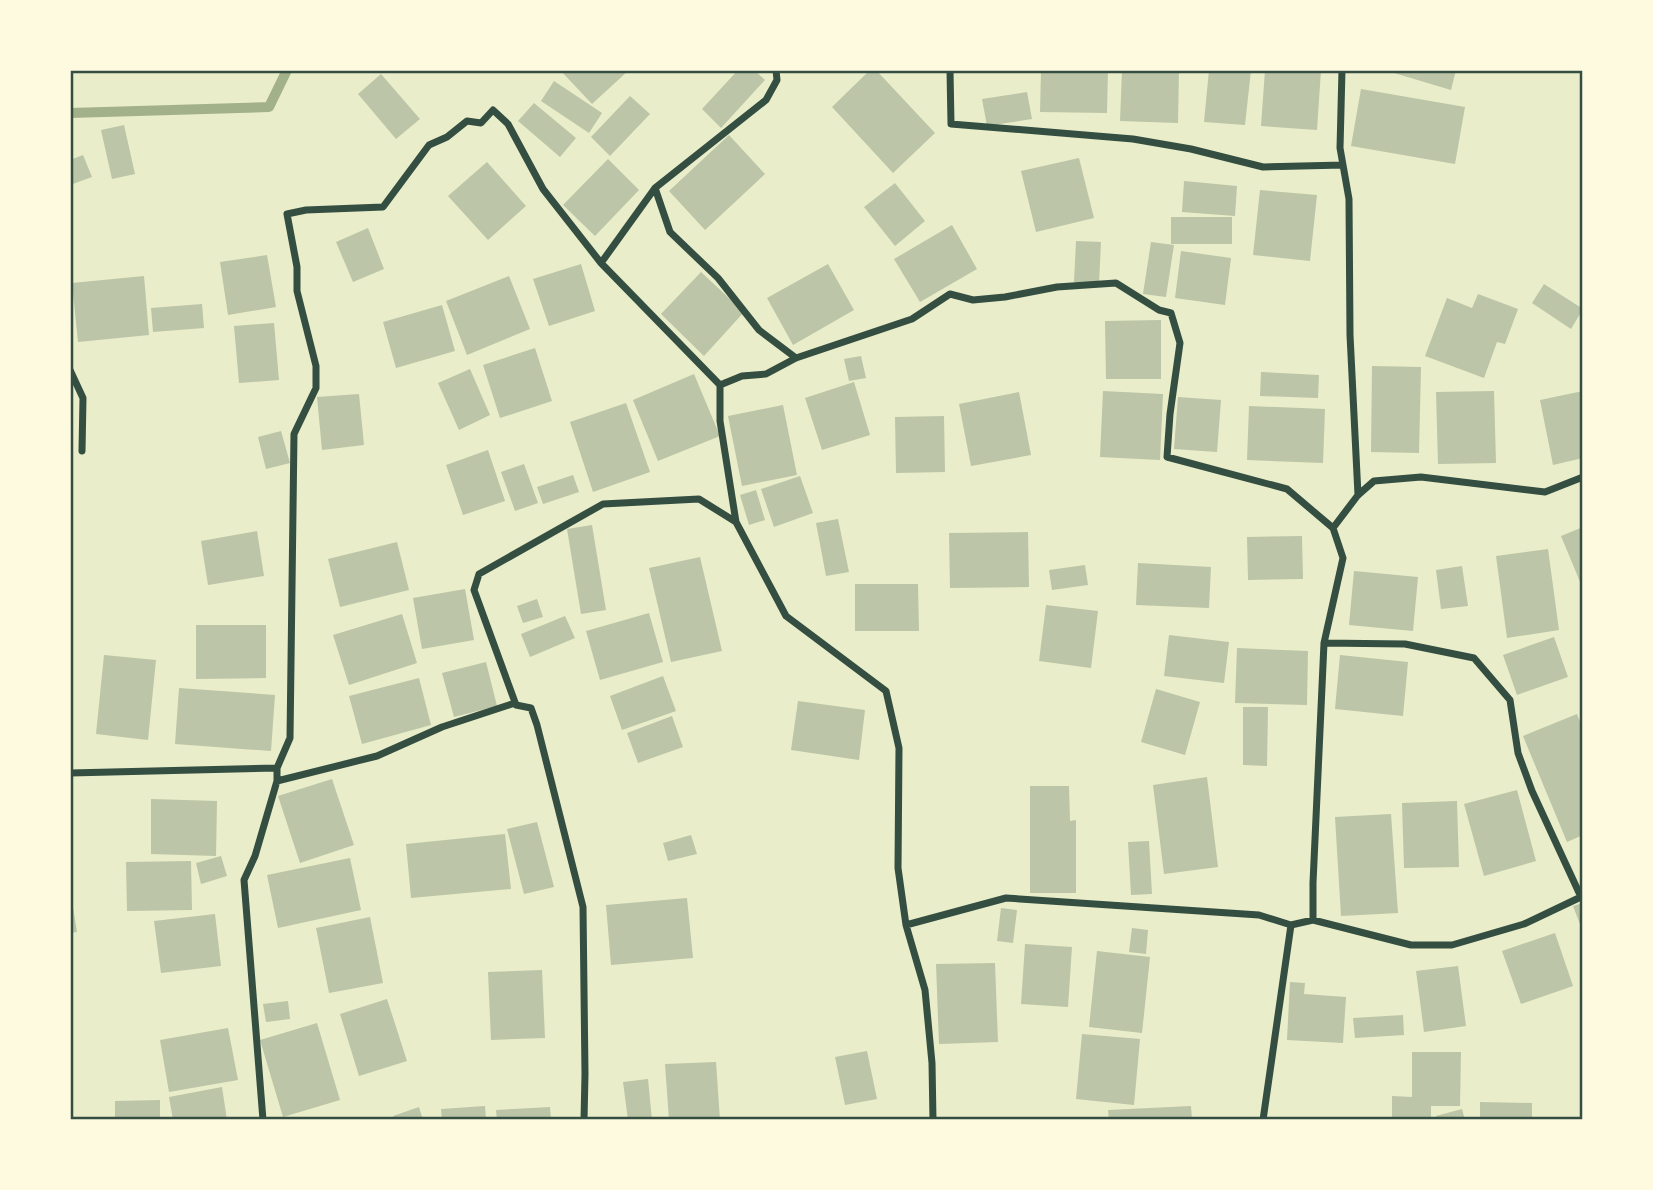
<svg xmlns="http://www.w3.org/2000/svg" width="1653" height="1190" font-family="'PT Serif',serif">
<style>
.lines{fill:none;stroke-linecap:round;stroke-linejoin:round}
.stream{stroke:#a3b18a;stroke-width:10}
.building{fill:#bcc5a7}
.minor{stroke:#344e41;stroke-width:7}
.neatline{fill:none;stroke:#344e41;stroke-width:2.5}
</style>
<rect width="100%" height="100%" fill="#e9edc9"/>
<g class="lines">
<path class="stream" d="M70 113 269 107 287 70"/>
</g>
<path class="building" d="M560 70H629L592 104Z
M738 70H754L765 80 721 128 702 109Z
M870 70H876L935 133 893 173 832 107Z
M1041 70H1108L1107 113 1040 112Z
M1122 70H1179L1178 123 1120 121Z
M1209 70H1251L1245 125 1204 122Z
M1265 70H1321L1317 130 1261 126Z
M1384 70H1456L1451 90Z
M381 74 420 119 396 139 358 94Z
M554 81 602 113 589 133 541 101Z
M1361 89 1465 107 1455 164 1351 146Z
M1027 92 1032 119 987 126 982 99Z
M630 96 650 114 610 156 591 137Z
M534 103 576 138 560 157 518 121Z
M124 125 135 174 112 179 101 130Z
M729 135 765 174 705 230 669 191Z
M83 155 92 177 70 185V160Z
M1079 158 1094 218 1036 232 1021 171Z
M608 159 639 190 595 236 563 205Z
M487 162 526 206 488 240 448 196Z
M1184 181 1237 186 1235 216 1182 212Z
M895 183 925 221 895 246 864 207Z
M1260 190 1317 195 1310 261 1253 255Z
M1171 217H1232V244H1171Z
M952 225 977 269 920 302 894 259Z
M368 228 384 269 353 282 336 242Z
M1076 241 1101 242 1099 284 1074 282Z
M1151 242 1174 245 1166 297 1143 294Z
M1181 251 1231 258 1225 305 1175 298Z
M267 255 276 307 228 315 220 262Z
M581 264 595 311 549 326 533 279Z
M828 264 854 310 793 345 767 298Z
M701 272 744 312 704 356 661 314Z
M144 276 149 335 78 342 72 283Z
M509 276 530 329 467 355 446 301Z
M1544 284 1583 309 1571 329 1532 303Z
M1478 294 1518 309 1505 344 1497 342 1484 378 1425 356 1447 298 1472 308Z
M202 304 204 328 153 332 151 308Z
M442 305 455 351 396 368 383 322Z
M1161 320V379H1106L1105 321Z
M274 323 279 380 239 383 234 326Z
M535 348 552 401 500 418 483 365Z
M861 356 866 378 849 381 844 359Z
M1372 366 1421 367 1419 453 1371 452Z
M470 369 490 415 459 430 438 383Z
M1261 372 1319 375 1318 398 1260 396Z
M694 374 720 436 658 461 633 400Z
M854 382 870 435 822 450 805 398Z
M1103 391 1163 394 1160 460 1100 457Z
M1494 391 1496 463 1438 464 1436 392Z
M1583 391V458L1553 465 1540 400Z
M1019 392 1031 455 971 466 959 404Z
M359 394 364 445 322 450 317 397Z
M1178 397 1221 400 1217 452 1174 449Z
M626 403 650 472 593 492 570 422Z
M783 405 797 475 742 486 728 416Z
M1249 406 1325 409 1323 463 1247 460Z
M944 416 945 472 896 473 895 417Z
M281 431 290 463 266 469 258 437Z
M488 450 505 501 463 515 446 465Z
M524 464 538 503 515 511 501 472Z
M573 475 579 492 543 504 537 487Z
M800 476 813 513 774 527 761 489Z
M756 490 765 520 749 525 740 495Z
M838 519 849 572 826 576 816 523Z
M592 525 606 610 581 614 567 529Z
M1583 527V589L1561 536Z
M257 531 264 576 208 585 201 541Z
M1028 532 1029 587 950 588 949 533Z
M1302 536 1303 579 1248 580 1247 537Z
M397 542 409 590 340 607 328 559Z
M1548 549 1559 630 1507 638 1496 556Z
M700 557 722 651 671 662 649 568Z
M1138 563 1211 567 1209 608 1136 605Z
M1085 565 1088 585 1052 590 1049 570Z
M1462 566 1468 606 1441 609 1436 570Z
M1354 571 1418 577 1413 631 1349 625Z
M855 584H918L919 631H855Z
M465 589 474 640 422 649 413 598Z
M537 599 543 617 523 623 517 606Z
M1046 605 1098 611 1091 668 1039 661Z
M649 613 663 662 600 680 586 631Z
M402 614 417 663 349 685 333 635Z
M565 616 575 638 530 657 521 634Z
M196 625H266V678L196 679Z
M1169 635 1229 642 1224 683 1164 676Z
M1554 637 1568 677 1517 695 1503 655Z
M1237 648 1308 651 1307 705 1235 703Z
M104 655 156 660 148 740 96 734Z
M1340 655 1408 662 1403 716 1335 709Z
M486 662 497 706 454 717 442 673Z
M663 676 676 711 622 730 610 696Z
M419 678 431 725 362 744 349 696Z
M179 688 275 695 271 751 175 744Z
M1156 689 1200 702 1185 755 1141 742Z
M798 701 865 710 859 760 791 750Z
M1243 707H1268L1267 766 1243 765Z
M1577 714 1583 729V835L1567 842 1523 736Z
M672 716 683 747 638 763 627 733Z
M1207 777 1218 867 1164 874 1153 785Z
M332 779 354 845 300 863 278 796Z
M1030 786H1069L1070 821 1076 820V893H1030Z
M1517 790 1536 861 1484 876 1464 804Z
M151 799 217 801 216 856 151 854Z
M1457 801 1459 867 1404 868 1402 803Z
M1391 814 1398 913 1341 916 1335 817Z
M537 822 554 887 524 894 507 829Z
M505 834 511 889 411 898 406 844Z
M691 835 697 854 668 861 663 843Z
M1149 841 1152 894 1131 895 1128 842Z
M221 856 227 876 201 884 196 863Z
M350 858 361 910 278 928 267 875Z
M191 861 192 910 127 911 126 862Z
M687 898 693 958 611 965 606 905Z
M1583 903V932L1573 906Z
M73 907 77 932 70 933V908Z
M1001 908 1017 910 1013 943 997 941Z
M215 914 221 966 161 973 154 921Z
M370 917 383 983 329 993 316 928Z
M1132 928 1148 930 1146 954 1129 952Z
M1555 933 1573 986 1521 1004 1502 951Z
M1025 944 1072 947 1068 1007 1021 1004Z
M1097 951 1150 957 1142 1033 1089 1027Z
M995 963 998 1042 939 1044 936 964Z
M1458 966 1466 1026 1424 1032 1416 971Z
M542 970 545 1038 491 1040 488 972Z
M1290 982 1305 983 1304 994 1346 997 1343 1043 1287 1040Z
M387 999 407 1061 359 1076 340 1014Z
M288 1001 290 1019 266 1022 263 1004Z
M1403 1015 1404 1035 1355 1038 1353 1018Z
M317 1023 340 1100 283 1117 260 1040Z
M228 1028 238 1080 169 1092 160 1040Z
M1082 1034 1140 1039 1134 1105 1076 1099Z
M867 1051 877 1099 845 1105 835 1057Z
M1412 1052H1461L1460 1106H1431V1119L1392 1118V1096L1412 1097Z
M716 1062 720 1120H669L665 1064Z
M648 1079 652 1120H628L623 1082Z
M222 1087 227 1120H173L169 1097Z
M160 1100V1120H115V1101Z
M1480 1102 1532 1103V1120H1480Z
M485 1106 486 1120H442L441 1109Z
M1191 1106 1192 1120H1109L1108 1110Z
M419 1107 423 1120H395L393 1116Z
M550 1107 551 1120H497L496 1110Z
M1462 1109 1465 1120H1437L1436 1116Z"/>
<g class="lines">
<path class="minor" d="M950 70 951 124 1133 139 1191 149 1263 167 1343 165
M1342 70 1340 148 1349 199 1350 335 1358 495
M655 188 670 232 718 278 759 330 796 358
M601 263 655 188 766 100 777 80 776 70
M70 370 83 398 82 451
M736 522 720 421V385L742 376 766 374 796 358 912 319 950 294 973 300 1005 297 1057 287 1116 283 1159 310 1171 313 1180 343 1170 414 1167 457 1287 489 1333 528 1343 558 1324 643 1313 883V920
M1333 528 1358 495 1374 481 1421 477 1545 492 1583 477
M1324 643 1405 644 1474 658 1510 700 1518 753 1532 791 1581 897
M70 773 277 768
M277 781 377 756 442 727 515 703
M906 925 1006 898 1259 915 1291 925 1313 920 1411 945H1452L1524 924 1583 896
M263 1120 244 880 255 856 277 781V768L290 738 294 434 316 388V366L297 291V267L287 214 306 210 383 207 429 145 447 137 467 121 481 123 493 110 508 124 543 189 601 263 720 385
M584 1120 585 1074 583 907 537 725 531 708 516 705 474 590 479 574 603 504 699 499 736 522 786 616 886 691 899 748 898 868 906 925 925 990 932 1063 933 1120
M1263 1120 1291 925"/>
</g>
<rect width="1653" height="1190" fill="none" stroke="#fefae0" stroke-width="144"/>
<rect x="72" y="72" width="1509" height="1046" class="neatline"/>
</svg>
